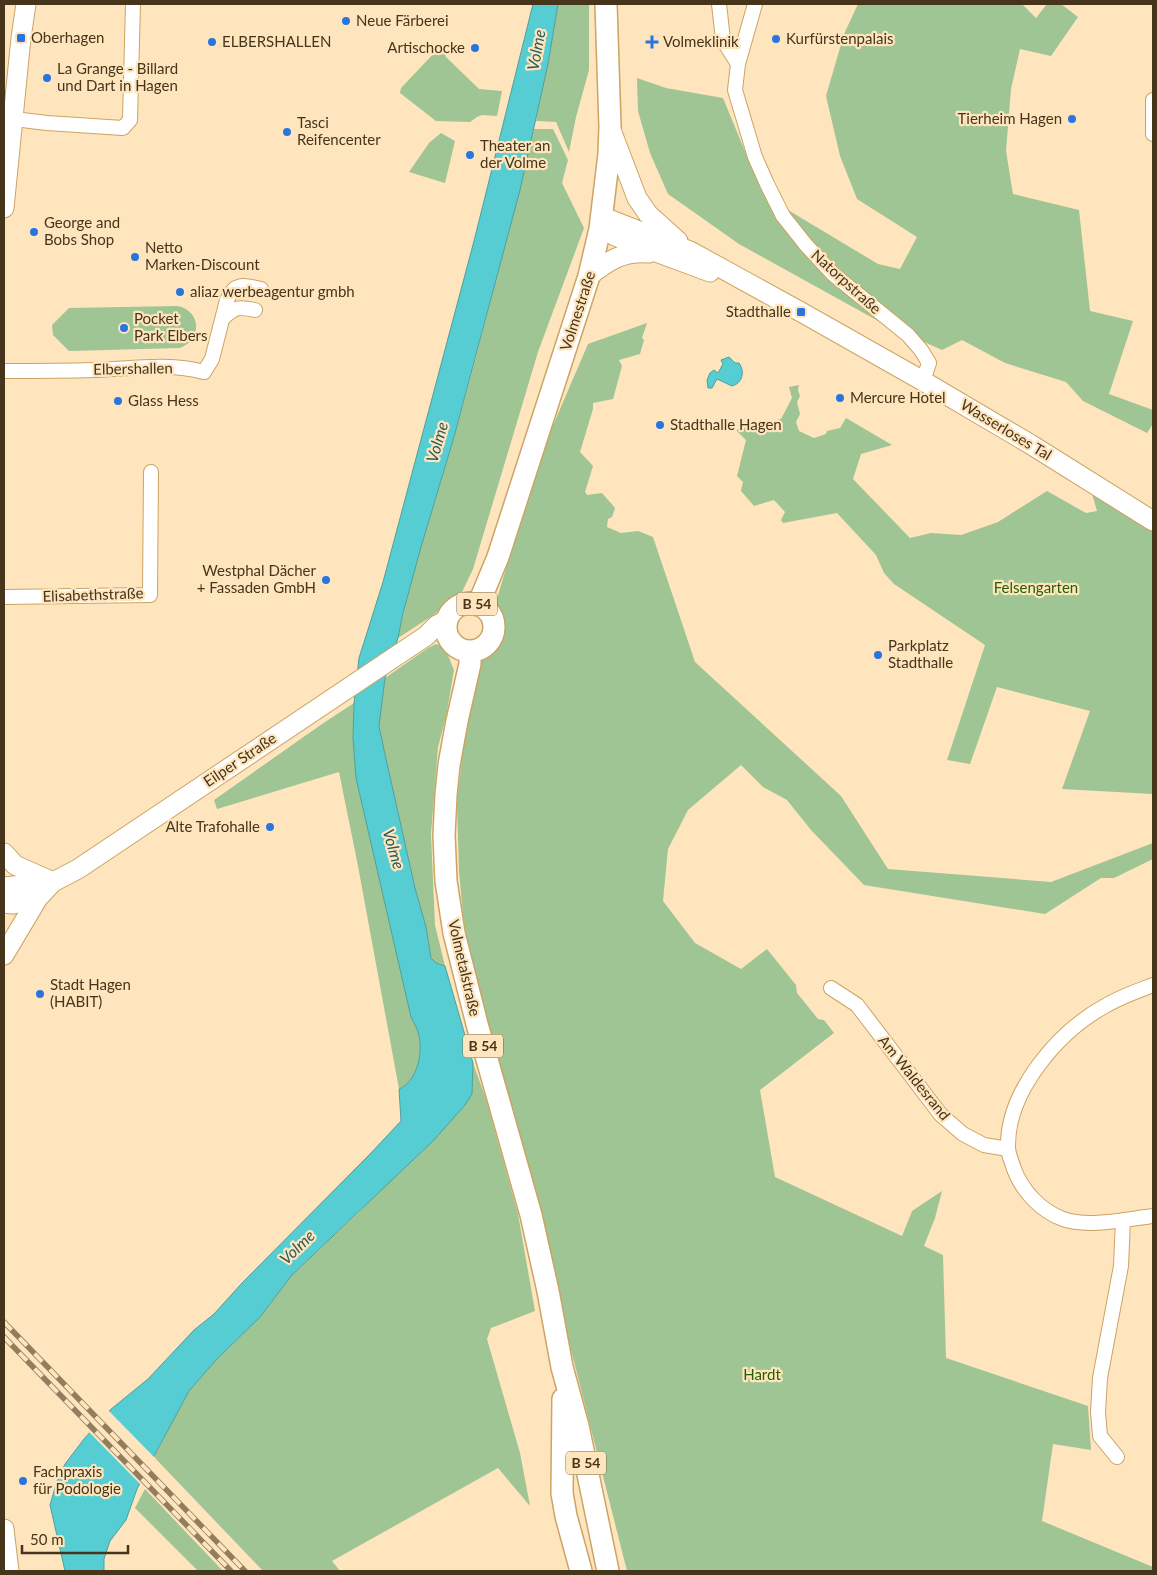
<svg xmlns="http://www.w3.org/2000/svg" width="1157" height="1575" font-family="Lato,sans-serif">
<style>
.green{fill:#9fc594}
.water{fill:#55cdd2;stroke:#509f9b}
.pier{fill:#fee5be}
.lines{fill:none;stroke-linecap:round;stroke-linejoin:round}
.street-casing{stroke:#cca463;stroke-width:16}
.secondary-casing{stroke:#cca463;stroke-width:21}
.primary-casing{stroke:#cca463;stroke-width:24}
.street{stroke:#fff;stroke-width:14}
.secondary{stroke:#fff;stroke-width:19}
.primary{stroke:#fff;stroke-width:21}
.rail-casing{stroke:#927e5e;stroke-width:5.5}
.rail{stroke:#fee5be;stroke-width:4;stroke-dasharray:11;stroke-linecap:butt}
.poi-dot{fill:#2a74e0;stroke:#fee5be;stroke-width:2}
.labels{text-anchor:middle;stroke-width:4.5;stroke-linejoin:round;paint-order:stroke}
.shield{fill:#fee5be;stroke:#7d6a4b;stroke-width:1}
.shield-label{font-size:14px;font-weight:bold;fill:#46351a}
.poi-label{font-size:15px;fill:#46351a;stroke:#fee5be;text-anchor:start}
.street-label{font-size:15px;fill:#46351a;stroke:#fee5be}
.park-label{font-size:15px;fill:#226200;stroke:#fee5be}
.water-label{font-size:16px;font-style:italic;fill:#275b5d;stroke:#fee5be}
</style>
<rect width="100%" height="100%" fill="#fee5be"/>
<path class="green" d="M558 4H589V70L576 117 569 152 556 122 536 121Z
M858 4H1022L1036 18 1047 4H1061L1078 17 1051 56 1020 49 1011 89 1006 151 1013 194 1079 210 1090 311 1133 321 1109 394 1153 410V424L1147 433 1083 401 1066 382 1005 363 962 340 942 350 880 322 739 244 668 194 650 153 638 111 637 78 666 88 723 98 749 161 764 190 783 207 878 264 900 269 917 237 857 199 840 156 826 96 844 34Z
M437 50H445L448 52 445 56 479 89 502 91 497 116 482 115 477 117 470 122 436 121 400 93 401 88Z
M534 129H553L568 160 562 183 584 228 538 352 473 569 462 592 432 616 398 638C412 569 435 504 454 437 483 335 508 232 534 129Z
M441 133 455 141 445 183 409 172 429 143Z
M177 306C201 310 203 339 180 348L69 351 53 335 52 325 69 308Z
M647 323 642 338 644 340 640 354 619 360 622 366 613 399 593 403V409L580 452 593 466 585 492 587 495 602 493 615 508 612 517 608 519 607 527 621 533 638 531 653 537 695 662 841 796 888 869 1051 882 1153 843V859L1114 878H1101L1045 914 864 885 811 830 787 800 763 787 741 765 688 810 668 849 663 901 695 943 741 969 767 949 796 985 797 993 818 1019 824 1020 834 1033 760 1090 775 1177 902 1236 912 1211 942 1191 935 1218 924 1246 943 1255 946 1358 1088 1406 1091 1450 1053 1444 1042 1521 1153 1567V1571H627L468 943 463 915 459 871 457 804 466 721 483 648 495 611 494 609 522 514 545 444 588 344Z
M799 385 798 390 800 396 797 402 800 414 796 422 799 431 814 438 826 434 827 431 840 428 846 418 892 445 861 454 853 479 910 538 931 533 961 535 998 522 1047 491 1086 513 1097 511 1088 480 1153 521V794L1062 789 1090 711 997 687 970 764 947 760 985 645 894 584 884 573 876 555 837 513 783 523 781 520 785 512 774 500 754 506 741 491 743 482 737 476 746 440 736 430 781 419 792 398 789 387Z
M436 644 445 648 454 670 446 717 438 747 431 834 435 925 445 966 436 963 431 958 426 927 415 888 386 759 379 726 385 678 428 648Z
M354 703 353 738 356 778 411 1017C414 1023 418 1030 419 1036 423 1053 417 1082 399 1089L358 866 339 772 217 809 214 800 322 724Z
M473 1063 486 1099 518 1214 535 1311 491 1328 487 1339 520 1453 530 1506 498 1468 332 1561 340 1571H263L154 1457 189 1391 216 1360 260 1317 292 1275 357 1214 472 1094Z
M145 1489 223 1571H198L135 1508Z"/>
<path class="water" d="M533 4H558L548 64 520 190 454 437 421 547 403 613 398 638 385 678 379 726 386 759 415 888 426 927 431 958 436 963 445 966 473 1063 472 1094 465 1105 433 1141 292 1275 260 1317 216 1360 189 1391 146 1471 137 1489 126 1520 110 1541 104 1559V1571H65L50 1505 57 1481 65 1464 84 1439 110 1410 148 1379 194 1330 214 1314 242 1283 370 1154 401 1121 399 1089C417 1082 423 1053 419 1036 418 1030 414 1023 411 1017L356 778 353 738 354 703 359 658 383 582 474 241Z
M729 357 735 363H739C745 371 743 383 732 386L717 379 712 388H708L707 380 710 373 714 370 718 373 723 364 721 360Z"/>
<path class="pier" d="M107 1409 156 1459 142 1486 88 1431Z"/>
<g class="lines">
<g class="street-casing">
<path id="street" d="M719 4 723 40 738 64
M755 4 738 64 735 90 755 157 767 184 783 216 806 245 833 274 908 335 921 350 929 363 923 381
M1153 100V134
M14 119 47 123 123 128 130 120 133 4
M223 318C236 306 239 307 255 310
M4 371C33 371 63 371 93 370 130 369 168 362 204 372L212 359 227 300C235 282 244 285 261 289
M4 597 150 595 151 472
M1153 985C1137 991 1120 997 1105 1006 1058 1032 1007 1091 1008 1147 1008 1154 1012 1162 1014 1169 1022 1191 1041 1211 1063 1219 1088 1228 1127 1219 1153 1216
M831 988 857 1005 941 1115 963 1134 984 1145 1008 1149
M1117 1457 1100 1436 1098 1412 1100 1378 1121 1266 1123 1220"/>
</g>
<g class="secondary-casing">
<path id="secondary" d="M611 130 637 198 648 214 678 241
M4 208 21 38 26 4
M601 216 690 251 801 312 923 381 1030 444 1153 521
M600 229 629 242 710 272
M589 276C609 260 623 251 649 253
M4 853 15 865 53 882
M4 887 52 882
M4 903 13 904 38 898
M4 955 38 898 53 882 78 869 426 636 437 625 447 620
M4 1529 9 1571"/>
</g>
<g class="primary-casing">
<path id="primary" d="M446 627a24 24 0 1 1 48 0a24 24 0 1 1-48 0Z
M478 605 498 557 589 276 600 229 609 154 610 127 606 4
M470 651V664L457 721 449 765 446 795 444 835 446 881 454 933 477 1024 531 1215 548 1291 562 1367 578 1426 608 1571
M563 1399 562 1493 566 1516 581 1571"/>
</g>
<use href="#street" class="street"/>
<use href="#secondary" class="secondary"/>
<use href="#primary" class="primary"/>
<g class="rail-casing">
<path id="rail" d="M4 1322 245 1571
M4 1337 231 1571"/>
</g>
<use href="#rail" class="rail"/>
</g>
<g class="poi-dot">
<circle cx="346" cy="21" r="5"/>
<rect x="16" y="33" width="10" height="10" rx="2.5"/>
<circle cx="776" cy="39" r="5"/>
<circle cx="212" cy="42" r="5"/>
<path d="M649.5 34.5h5v5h5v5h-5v5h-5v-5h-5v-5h5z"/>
<circle cx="475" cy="48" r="5"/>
<circle cx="47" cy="78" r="5"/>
<circle cx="1072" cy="119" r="5"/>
<circle cx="287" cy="132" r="5"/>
<circle cx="470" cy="155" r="5"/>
<circle cx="34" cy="232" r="5"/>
<circle cx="135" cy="257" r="5"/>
<circle cx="180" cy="292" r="5"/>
<rect x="796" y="307" width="10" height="10" rx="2.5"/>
<circle cx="124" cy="328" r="5"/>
<circle cx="840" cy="398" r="5"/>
<circle cx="118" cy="401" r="5"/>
<circle cx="660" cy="425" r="5"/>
<circle cx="326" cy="580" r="5"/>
<circle cx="878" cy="655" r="5"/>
<circle cx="270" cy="827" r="5"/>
<circle cx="40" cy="994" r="5"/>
<circle cx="23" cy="1481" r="5"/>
</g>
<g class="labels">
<g class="shield">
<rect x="457" y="592.5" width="40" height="23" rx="4"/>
<rect x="463" y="1034.5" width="40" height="23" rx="4"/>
<rect x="566" y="1451.5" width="40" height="23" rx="4"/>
</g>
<g class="shield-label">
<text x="477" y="609">B 54</text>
<text x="483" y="1051">B 54</text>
<text x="586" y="1468">B 54</text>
</g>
<g class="poi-label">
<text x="356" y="26">Neue Färberei</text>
<text x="31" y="43">Oberhagen</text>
<text x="786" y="44">Kurfürstenpalais</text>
<text x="222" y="47">ELBERSHALLEN</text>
<text x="663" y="47">Volmeklinik</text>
<text x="465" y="53" text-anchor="end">Artischocke</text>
<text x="57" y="74">La Grange - Billard<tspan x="57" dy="17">und Dart in Hagen</tspan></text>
<text x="1062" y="124" text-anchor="end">Tierheim Hagen</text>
<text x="297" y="128">Tasci<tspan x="297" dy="17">Reifencenter</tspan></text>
<text x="480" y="151">Theater an<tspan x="480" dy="17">der Volme</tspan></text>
<text x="44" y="228">George and<tspan x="44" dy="17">Bobs Shop</tspan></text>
<text x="145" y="253">Netto<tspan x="145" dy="17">Marken-Discount</tspan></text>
<text x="190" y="297">aliaz werbeagentur gmbh</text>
<text x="791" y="317" text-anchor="end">Stadthalle</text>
<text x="134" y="324">Pocket<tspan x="134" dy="17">Park Elbers</tspan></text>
<text x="850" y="403">Mercure Hotel</text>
<text x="128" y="406">Glass Hess</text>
<text x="670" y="430">Stadthalle Hagen</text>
<text x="316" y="576" text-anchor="end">Westphal Dächer<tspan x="316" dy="17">+ Fassaden GmbH</tspan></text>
<text x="888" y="651">Parkplatz<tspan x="888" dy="17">Stadthalle</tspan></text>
<text x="260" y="832" text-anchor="end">Alte Trafohalle</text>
<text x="50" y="990">Stadt Hagen<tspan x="50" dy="17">(HABIT)</tspan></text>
<text x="33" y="1477">Fachpraxis<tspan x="33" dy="17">für Podologie</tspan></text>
</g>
<g class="street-label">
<text transform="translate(846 282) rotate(42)" y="5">Natorpstraße</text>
<text transform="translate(578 311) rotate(-72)" y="5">Volmestraße</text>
<text transform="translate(133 369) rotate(-1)" y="5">Elbershallen</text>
<text transform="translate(1006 430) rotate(31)" y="5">Wasserloses Tal</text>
<text transform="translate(93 595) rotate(-2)" y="5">Elisabethstraße</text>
<text transform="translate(240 760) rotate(-34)" y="5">Eilper Straße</text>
<text transform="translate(464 968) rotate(77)" y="5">Volmetalstraße</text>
<text transform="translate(914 1078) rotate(51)" y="5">Am Waldesrand</text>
</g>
<g class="park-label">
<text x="1036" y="593">Felsengarten</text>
<text x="762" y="1380">Hardt</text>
</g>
<g class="water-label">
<text transform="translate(536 50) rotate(-80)" y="6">Volme</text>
<text transform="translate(437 442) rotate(-74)" y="6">Volme</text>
<text transform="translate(394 849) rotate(74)" y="6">Volme</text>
<text transform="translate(297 1247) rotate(-44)" y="6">Volme</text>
</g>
</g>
<rect width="1157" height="1575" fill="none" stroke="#46351a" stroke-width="10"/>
<path d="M22 1545v8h106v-8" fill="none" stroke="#46351a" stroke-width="2.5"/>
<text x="30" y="1545" font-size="15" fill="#46351a" stroke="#fee5be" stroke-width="4" paint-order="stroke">50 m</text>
</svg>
